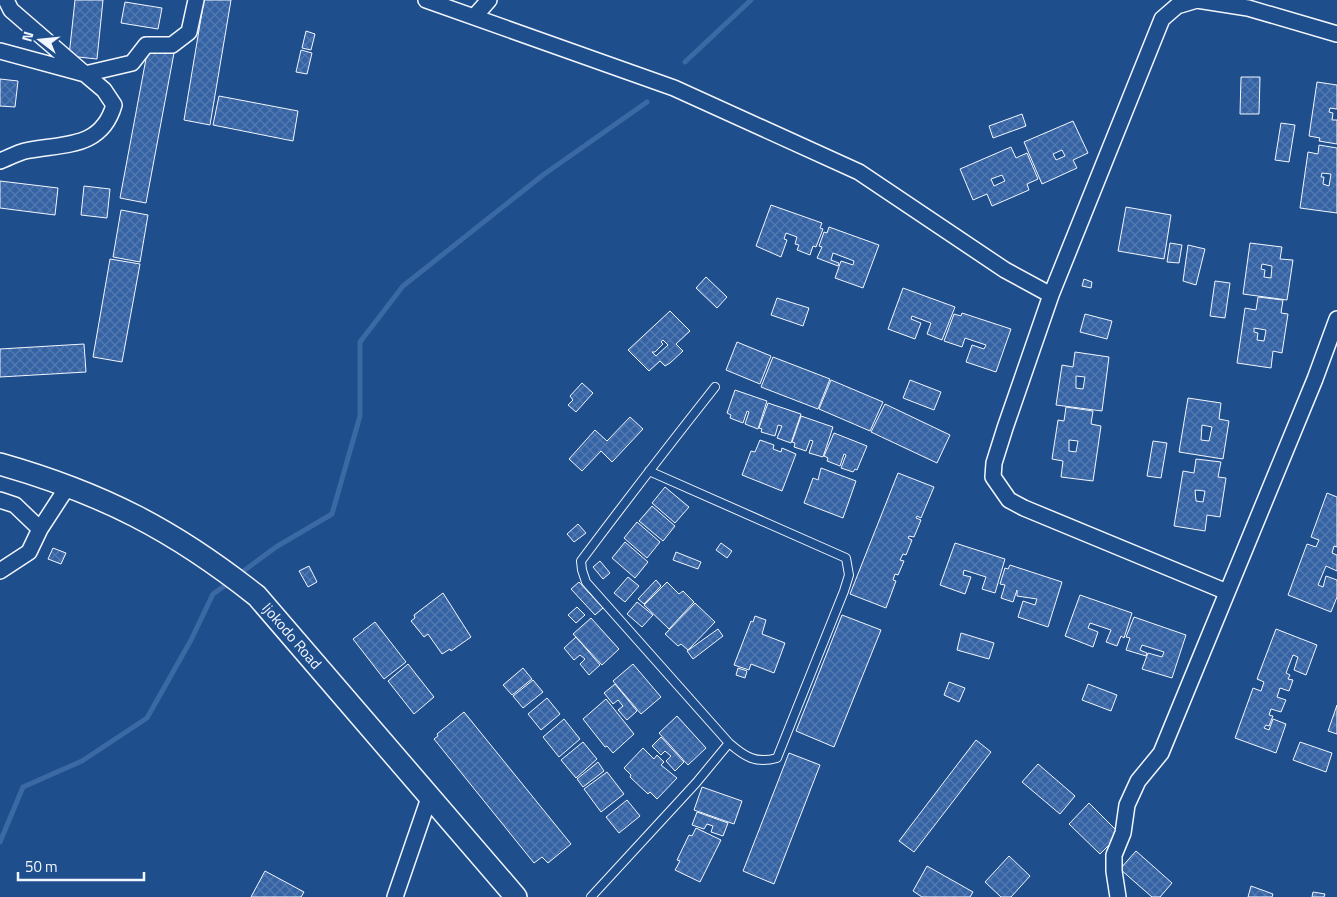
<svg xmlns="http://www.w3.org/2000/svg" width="1337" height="897" font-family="'Titillium Web',sans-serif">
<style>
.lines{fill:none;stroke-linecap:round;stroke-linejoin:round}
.stream{stroke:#3b69a3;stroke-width:5}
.building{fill:url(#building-cross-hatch);stroke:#f2f6ff;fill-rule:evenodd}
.service-casing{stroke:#f2f6ff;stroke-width:10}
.minor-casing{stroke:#f2f6ff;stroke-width:18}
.secondary-casing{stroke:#f2f6ff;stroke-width:24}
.service{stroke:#1f4e8c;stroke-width:8}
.minor{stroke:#1f4e8c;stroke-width:15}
.secondary{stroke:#1f4e8c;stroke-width:21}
.labels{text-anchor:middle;stroke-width:4;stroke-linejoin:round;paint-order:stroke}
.street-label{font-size:15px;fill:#f2f6ff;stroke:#1f4e8c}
</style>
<defs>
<pattern id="building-cross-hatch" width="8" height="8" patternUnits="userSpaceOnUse" patternTransform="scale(1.25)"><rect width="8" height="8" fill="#3563a3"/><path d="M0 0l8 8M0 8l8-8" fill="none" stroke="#537ab1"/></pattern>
</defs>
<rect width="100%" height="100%" fill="#1f4e8c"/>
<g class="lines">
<path class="stream" d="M685 62 751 0
M238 575 276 547 332 514 360 416V342L403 286 543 175 647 102
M0 842 23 787 82 761 147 718 191 640 213 594 230 582"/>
</g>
<path class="building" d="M75 0H103L97 59 69 56Z
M204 0H231L210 125 184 120Z
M125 2 162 8 158 29 121 23Z
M306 31 315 34 311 50 302 48Z
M148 48 174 53 146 203 120 198Z
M301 50 312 53 307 74 296 72Z
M1241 77H1260L1259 114H1240Z
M0 79 18 81 15 107 0 106Z
M1317 82 1337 85V109L1330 108 1329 112 1333 113 1332 120H1337V144L1319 141 1320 138 1309 136Z
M219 96 298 111 293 141 213 125Z
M1022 114 1026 126 993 138 989 126Z
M1073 121 1088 153 1073 160 1077 168 1042 184 1024 142ZM1062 150 1065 156 1056 160 1053 154Z
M1281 123 1295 125 1289 162 1275 160Z
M1319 145 1337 148V213L1300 208 1308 152 1318 154ZM1322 173 1331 174 1329 186 1323 184 1324 177H1321Z
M1011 147 1016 158 1027 153 1038 179 1027 184 1029 190 992 206 987 194 973 200 960 169ZM1002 175 1005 181 994 186 991 179Z
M0 181 58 188 55 215 0 208Z
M84 186 110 189 107 218 81 215Z
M771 205 822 223 820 228 823 229 816 247 813 246 810 255 797 250 799 245 795 244 797 237 786 233 784 239 787 240 781 257 756 246Z
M1126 207 1171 215 1164 259 1118 251Z
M121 210 148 215 140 262 113 257Z
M829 227 879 245 863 288 835 278 841 261 853 265 854 261 833 253 831 260 839 263 838 266 817 258 822 247 819 246 824 232 827 233Z
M1170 243 1182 245 1179 263 1167 262Z
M1250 243 1282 247 1280 259 1293 260 1287 300 1243 294ZM1262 264 1272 266 1271 278 1264 277 1265 270 1261 269Z
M1188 245 1205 249 1196 285 1183 281Z
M110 259 140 264 122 362 93 357Z
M706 277 727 297 717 308 696 288Z
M1084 279 1092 282 1091 288 1082 286Z
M1215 281 1230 283 1225 318 1210 316Z
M903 288 955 307 942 340 927 334 931 323 912 316 911 319 921 323 915 339 888 329Z
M1258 297 1283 300 1281 313 1288 314 1282 353 1273 351 1271 368 1237 363 1245 308 1256 310ZM1254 328 1266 330 1264 341 1257 340 1258 333 1254 332Z
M777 298 809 308 803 326 771 315Z
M670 311 690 331 676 344 683 351 670 363 665 366 660 361 649 371 628 350ZM663 340 668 345 656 356 652 352H655L663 344 661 342Z
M962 313 1011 329 996 372 966 362 972 345 984 349 986 345 965 338 962 347 944 341 954 314 961 316Z
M1085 314 1112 321 1107 339 1080 332Z
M737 342 771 356 760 384 726 370Z
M84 344 86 372 0 377V349Z
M1075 352 1109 357 1102 411 1056 405 1062 365 1073 367ZM1076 376 1085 377 1083 389 1076 388Z
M773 357 830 379 818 409 761 387Z
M831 380 883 402 870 431 819 409Z
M910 380 941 392 934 410 903 398Z
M582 383 593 393 576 412 568 405 573 400 570 396Z
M735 390 767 401 758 429 745 424 749 412 747 411 743 423 730 418 731 415 727 413Z
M1188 398 1221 403 1219 419 1229 421 1223 459 1179 452ZM1202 425 1212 427 1209 441 1201 440Z
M768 403 801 414 791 443 777 438 782 426 778 425 775 436 761 432 762 429 759 428Z
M885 404 950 435 937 463 871 432Z
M1066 407 1093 411 1091 424 1101 426 1093 481 1061 477 1063 461 1052 459 1058 420 1064 421ZM1069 440 1078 441 1076 452 1069 451Z
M801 416 833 427 823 457 809 453 813 441 810 440 806 451 794 447 795 443 792 442Z
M630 417 643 429 612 462 601 451 582 471 569 459 595 430 607 441Z
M834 433 867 446 857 470 855 469 853 472 841 468 846 455 844 454 840 466 827 461 828 458 824 456Z
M760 440 774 445 773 449 781 452 782 448 796 454 782 491 742 475 751 451 755 452Z
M1153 441 1167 443 1161 478 1147 476Z
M1196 459 1221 462 1218 477 1226 478 1220 517 1207 515 1205 531 1174 526 1183 471 1194 473ZM1195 490 1205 491 1203 502 1196 501Z
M821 468 856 481 843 518 804 503 813 478 818 480Z
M898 473 934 487 921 518 917 516 916 518 921 520 914 537 909 536 908 538 912 540 906 555 903 554 900 560 904 561 898 575 895 574 893 580 896 581 886 608 850 594Z
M665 487 689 507 675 523 652 503Z
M1327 493 1337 497V547L1334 546 1332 553 1337 555V571L1326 566 1318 585 1323 587 1326 576 1337 580V597L1331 612 1288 595 1307 544 1316 547 1319 540 1311 537Z
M652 506 675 526 663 541 639 521Z
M637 522 660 542 647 558 624 538Z
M578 524 586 533 574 542 567 534Z
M625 542 648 562 635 578 612 558Z
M721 543 732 551 727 558 716 550Z
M955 543 1005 559 995 593 982 589 986 577 964 570 963 575 971 577 965 594 940 585Z
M53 548 66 553 61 564 48 559Z
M676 552 701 562 698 569 673 560Z
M600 561 610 573 603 579 593 567Z
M1010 565 1062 582 1048 627 1018 617 1023 601 1035 605 1037 599 1017 596V590L1013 602 1001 598 1005 585 1000 584 1005 568 1008 569Z
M309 566 317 582 308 587 299 571Z
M628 577 639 586 625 602 614 593Z
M656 580 661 586 644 604 638 599Z
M579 582 603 608 595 615 571 589Z
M667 582 679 594 683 591 694 602 669 629 644 605Z
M443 593 471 637 451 651 450 649 442 654 428 634 424 637 411 621 415 618 414 615Z
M1080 595 1132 613 1124 638 1121 636 1117 646 1106 642 1111 630 1090 623 1088 628 1098 632 1093 647 1065 636Z
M637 602 653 615 642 627 627 614Z
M695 603 715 622 688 650 681 644 678 646 665 634Z
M577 607 585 615 576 623 568 615Z
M842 615 881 630 834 747 796 731Z
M755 616 766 620 762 634 785 643 774 673 751 664 749 670 734 665 751 621 753 622Z
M1134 617 1186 635 1172 678 1142 669 1148 653 1162 657 1164 652 1142 645 1140 650 1147 653 1146 656 1126 650 1130 638 1126 637Z
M591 618 619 649 602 665 573 634Z
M375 622 406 662 384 679 353 639Z
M718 629 723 636 693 659 687 651Z
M1276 629 1317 645 1306 675 1294 670 1298 657 1293 655 1286 673 1290 675 1288 679 1293 680 1289 691 1280 688 1277 697 1286 700 1281 712 1271 709 1269 715 1273 716 1269 726 1266 725 1264 728 1269 730 1273 719 1286 724 1276 753 1235 738 1253 688 1261 691 1264 682 1257 679Z
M961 633 994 643 989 659 957 650Z
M576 637 600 665 589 675 580 664 585 659 580 655 574 660 564 648Z
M408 664 434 697 414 714 388 681Z
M633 664 661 697 641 714 613 681Z
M523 668 532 679 512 695 503 685Z
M738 668 747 671 745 678 736 675Z
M533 680 543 692 523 708 513 696Z
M949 682 965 688 959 702 944 695Z
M615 684 637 711 627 720 618 710 623 706 618 700 613 704 604 693Z
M1088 684 1117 695 1111 711 1082 700Z
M547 698 560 714 541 730 528 714Z
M606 699 634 734 613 753 607 746 605 747 583 719Z
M1337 705V734L1328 731Z
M464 712 571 844 548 863 542 857 534 863 434 739 438 736 437 734Z
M677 716 706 748 688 765 659 733Z
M564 719 580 739 559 757 543 737Z
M661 737 684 762 675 771 666 761 671 756 665 751 661 755 652 746Z
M976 740 991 752 914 852 899 841Z
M583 742 597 759 576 778 561 760Z
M1300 742 1332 753 1326 772 1293 760Z
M643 748 654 759 657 755 664 762 661 765 677 778 657 799 650 792 648 794 630 777 631 775 624 768Z
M789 753 820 765 774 884 743 871Z
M598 762 604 771 583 787 577 779Z
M1038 764 1075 796 1060 814 1022 782Z
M607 772 624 794 601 812 584 789Z
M702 787 742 801 734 824 694 810Z
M627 800 640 816 619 833 606 817Z
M1089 803 1120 834 1100 854 1069 824Z
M697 812 728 823 723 836 711 832 713 826 707 824 704 829 692 825Z
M696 828 721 840 700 882 675 870 680 861 677 860 689 835 692 836Z
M1136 851 1172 883 1160 897H1152L1120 869Z
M1009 856 1030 876 1011 897H1001L985 882Z
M927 866 973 892 970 897H922L913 891Z
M265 871 304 892 301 897H251Z
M1251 886 1273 894 1272 897H1248Z
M1313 892 1325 894 1324 897H1312Z"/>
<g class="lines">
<g class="service-casing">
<path id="service" d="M649 471 846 558 849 575 844 591 777 758C756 764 745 757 729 743L586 582 582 570 581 561C625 502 670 444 715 387
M591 897 696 783 729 743"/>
</g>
<g class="minor-casing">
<path id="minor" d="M6 0 11 10 85 74 132 63 146 45H172L189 32 196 0
M426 0 674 88 859 172 1005 270 1051 295 1162 19 1177 6 1197 0 1248 8 1337 34
M474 17 489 0
M0 51 85 74 104 90 114 105C101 150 62 143 25 151 17 153 8 158 0 161
M1051 295 1005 428 994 463 993 477 1009 500 1024 508 1227 592
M0 500 15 505 40 529 68 486
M0 571 29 552 40 529
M395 897 429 798
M1118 897 1114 871V855L1123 833 1127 805 1138 781 1161 753 1315 379 1337 319"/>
</g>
<g class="secondary-casing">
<g id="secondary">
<path id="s1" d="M0 464C102 493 174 530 257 596L516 897"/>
</g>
</g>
<use href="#service" class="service"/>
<use href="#minor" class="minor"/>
<use href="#secondary" class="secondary"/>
</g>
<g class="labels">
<g class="street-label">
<text dy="5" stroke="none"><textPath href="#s1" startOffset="344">Ijokodo Road</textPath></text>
</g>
</g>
<g transform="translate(40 40) rotate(286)" stroke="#1f4e8c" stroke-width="4" paint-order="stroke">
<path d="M0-4L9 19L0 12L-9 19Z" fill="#f2f6ff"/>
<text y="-8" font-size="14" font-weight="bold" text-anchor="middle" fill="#f2f6ff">N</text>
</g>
<path d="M18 872v8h126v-8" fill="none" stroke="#f2f6ff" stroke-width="2.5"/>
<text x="25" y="872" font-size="15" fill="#f2f6ff" stroke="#1f4e8c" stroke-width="4" paint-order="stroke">50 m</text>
</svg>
